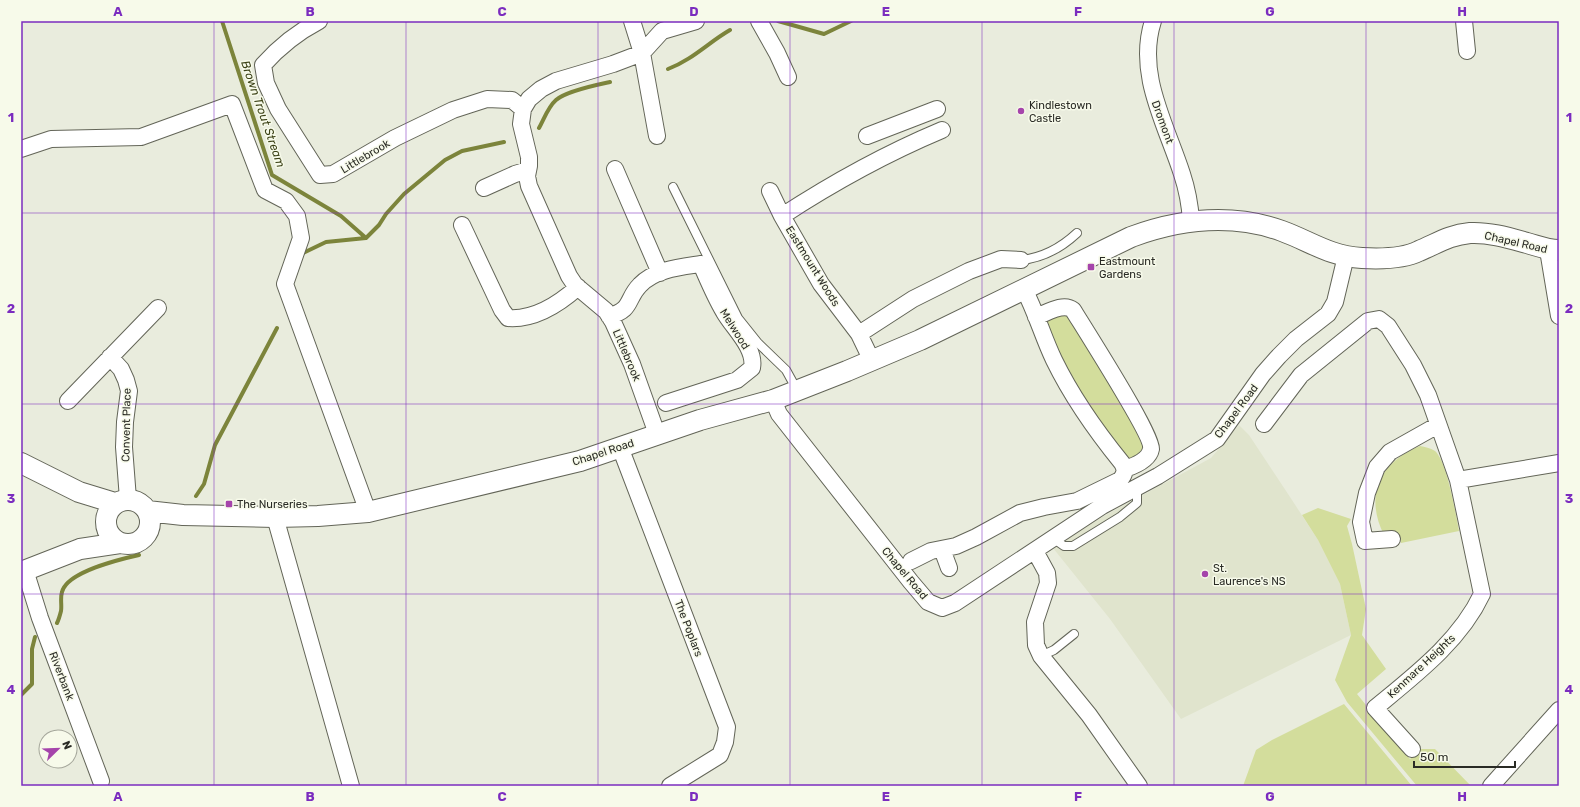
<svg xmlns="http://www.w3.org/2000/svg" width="1580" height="807" font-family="Rubik,sans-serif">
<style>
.built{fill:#e0e4cd}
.green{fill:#d3dd9c}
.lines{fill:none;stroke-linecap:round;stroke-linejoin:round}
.stream{stroke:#7c843b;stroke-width:4}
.service-casing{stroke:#636558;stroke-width:10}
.minor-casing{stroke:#636558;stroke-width:18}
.tertiary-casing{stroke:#636558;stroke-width:22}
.service{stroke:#fff;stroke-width:8}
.minor{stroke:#fff;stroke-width:16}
.tertiary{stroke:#fff;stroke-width:20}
.grid{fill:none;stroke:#7b2cbf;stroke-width:1;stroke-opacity:0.55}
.poi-dot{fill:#a544ab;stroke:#f7faea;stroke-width:1.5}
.labels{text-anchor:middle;stroke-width:3;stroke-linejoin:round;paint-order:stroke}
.poi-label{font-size:11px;fill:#2a2b25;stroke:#f7faea;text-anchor:start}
.street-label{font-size:11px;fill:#2a2b25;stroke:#f7faea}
.water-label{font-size:12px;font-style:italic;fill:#3b4116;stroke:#f7faea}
.neatline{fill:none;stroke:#7b2cbf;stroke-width:1.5}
.grid-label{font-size:13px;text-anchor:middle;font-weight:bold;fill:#7b2cbf}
</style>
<rect width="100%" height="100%" fill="#e9ecdd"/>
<path class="built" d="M1239 425 1249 435 1292 500 1318 540 1340 584 1351 635 1181 719 1110 619 1053 548 1093 522 1211 458Z"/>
<path class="green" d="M1063 313 1067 314 1125 407 1145 451 1126 461 1074 388 1044 321Z
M1420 446C1425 447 1430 448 1435 451 1447 461 1456 515 1459 531L1401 543 1398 533 1384 535C1364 495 1380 462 1420 446Z
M1318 508 1351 519 1347 526 1352 544 1366 609 1362 635 1386 669 1357 694 1410 759 1420 749H1435L1471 786H1417L1347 702 1335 680 1351 635 1340 584 1318 540 1302 515Z
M1344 704 1412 786H1243L1256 750 1272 740Z"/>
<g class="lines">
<path class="stream" d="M222 21 272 175 341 216 366 238
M778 21 824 34 851 21
M668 69C692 60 709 42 730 30
M539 128C544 119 548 107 556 100 566 91 596 85 610 82
M301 254 326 242 366 238 379 225 386 214 404 194 445 160 462 151 504 142
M196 496 204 484 215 445 277 328
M57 623C59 619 60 615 61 611 62 605 60 598 62 592 67 572 121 559 139 555
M21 695 32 684V649L35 637"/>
<g class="service-casing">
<path id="service" d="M673 187 738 318 758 343 786 370 797 390
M1021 260C1042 258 1062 247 1077 233
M1054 539 1064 546H1073L1120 517 1137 503V487
M1041 656 1054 650 1074 634"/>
</g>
<g class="minor-casing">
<path id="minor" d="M319 21C298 32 279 47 263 65L266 83 278 109 320 175 333 174 395 138 453 110 487 99 512 100 523 109
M632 21 642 53 657 136
M759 21 777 53 788 77
M1153 21C1136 74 1166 124 1182 174 1187 189 1190 205 1191 221
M1464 21 1467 51
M867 136 937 109
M21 149 51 139 141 137 232 104 265 190 286 201 297 216 301 238 285 284 368 512
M615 169 660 273
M484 188 515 174 528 170
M770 191 782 216C834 182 885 154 942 130
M782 216 821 284 859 334 872 361
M462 225 502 310 508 318C534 320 559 304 578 287
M1548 250 1559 316
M609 316C633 310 626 299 640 285 655 269 681 267 701 264 708 280 715 297 724 312 733 328 756 348 752 368L737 380 666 403
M1036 317C1047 313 1063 302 1073 310 1084 328 1153 436 1151 449 1149 460 1134 466 1125 469
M859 334 913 299 969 271 1001 259 1021 260
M110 357 121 369 126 380 129 391 125 422 124 447 128 499
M773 400 779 414 911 582 928 602 942 608 955 603 1102 506 1158 476 1217 439 1263 374 1279 356 1296 339 1328 314 1335 302 1346 256
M68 401 158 308
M1264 424 1301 375 1368 321 1379 319 1388 326 1413 365 1428 395 1458 480 1482 594C1460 641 1415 675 1375 708L1412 749
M657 434 632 364 613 322 606 311 575 285 569 276 529 186 527 176 529 166V157L521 124 523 109 529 99 541 89 556 81 613 64 642 53 662 31 696 21
M620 447 727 727 725 742 720 755 670 786
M1458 480 1559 463
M275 517 351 786
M1392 539 1365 541 1361 522 1367 493 1377 467 1390 452 1438 425
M942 549 949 568
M1035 551 1047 573 1048 583 1035 622 1036 645 1041 656 1089 715 1139 786
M911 561 931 551 956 546 976 537 1020 513 1044 507 1077 501 1120 480C1125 474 1126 470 1122 463 1096 431 1072 397 1054 360 1043 337 1036 312 1024 289
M25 570 40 618 101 781
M1491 786 1559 710"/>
</g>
<g class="tertiary-casing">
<path id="tertiary" d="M21 463 79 492 115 503
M106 522a22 22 0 1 1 44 0a22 22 0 1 1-44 0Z
M147 511 183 515 275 517 318 516 368 512 580 461 700 420 773 400 847 371 920 340 1131 237C1180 219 1232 213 1282 231 1312 242 1329 256 1362 258 1380 259 1403 259 1419 251 1438 243 1449 235 1470 233 1489 232 1509 238 1527 243 1538 246 1547 250 1559 250
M21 572 80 549 120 543"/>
</g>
<use href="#service" class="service"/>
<use href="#minor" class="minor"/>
<use href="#tertiary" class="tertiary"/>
</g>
<path class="grid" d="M214 21V786M406 21V786M598 21V786M790 21V786M982 21V786M1174 21V786M1366 21V786M21 213H1559M21 404H1559M21 594H1559"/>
<g class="poi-dot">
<circle cx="1021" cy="111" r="4"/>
<rect x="1087" y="263" width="8" height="8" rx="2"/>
<rect x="225" y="500" width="8" height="8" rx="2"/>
<circle cx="1205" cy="574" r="4"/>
</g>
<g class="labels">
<g class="poi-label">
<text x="1029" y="109">Kindlestown<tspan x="1029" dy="13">Castle</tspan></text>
<text x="1099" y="265">Eastmount<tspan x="1099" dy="13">Gardens</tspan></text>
<text x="237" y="508">The Nurseries</text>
<text x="1213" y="572">St.<tspan x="1213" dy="13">Laurence's NS</tspan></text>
</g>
<g class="street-label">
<text transform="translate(1163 122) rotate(70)" y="4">Dromont</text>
<text transform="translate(365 156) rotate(-31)" y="4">Littlebrook</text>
<text transform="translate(1516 242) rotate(13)" y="4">Chapel Road</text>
<text transform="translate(813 266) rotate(58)" y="4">Eastmount Woods</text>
<text transform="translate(735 329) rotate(58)" y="4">Melwood</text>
<text transform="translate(627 355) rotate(67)" y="4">Littlebrook</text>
<text transform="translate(1236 411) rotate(-53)" y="4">Chapel Road</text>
<text transform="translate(126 425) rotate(-89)" y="4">Convent Place</text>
<text transform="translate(603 452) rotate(-18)" y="4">Chapel Road</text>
<text transform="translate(905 573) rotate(50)" y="4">Chapel Road</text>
<text transform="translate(689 628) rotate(69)" y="4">The Poplars</text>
<text transform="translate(1421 666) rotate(-43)" y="4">Kenmare Heights</text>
<text transform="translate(62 676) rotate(69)" y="4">Riverbank</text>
</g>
<g class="water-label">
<text transform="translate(263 114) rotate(71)" y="4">Brown Trout Stream</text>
</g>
</g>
<rect width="1580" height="807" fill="none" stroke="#f7faea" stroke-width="44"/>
<g transform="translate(58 749) rotate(67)"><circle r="19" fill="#f7faea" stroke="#a5a79b"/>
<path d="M0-3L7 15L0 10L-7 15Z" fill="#a544ab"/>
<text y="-6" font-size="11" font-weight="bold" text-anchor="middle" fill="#2a2b25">N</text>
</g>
<path d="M1414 761v6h101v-6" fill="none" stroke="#2a2b25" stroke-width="2"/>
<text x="1420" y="761" font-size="12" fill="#2a2b25" stroke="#f7faea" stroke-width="3" paint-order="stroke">50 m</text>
<rect x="22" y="22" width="1536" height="763" class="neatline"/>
<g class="grid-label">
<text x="118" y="16">A</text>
<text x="310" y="16">B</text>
<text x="502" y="16">C</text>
<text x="694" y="16">D</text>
<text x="886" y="16">E</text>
<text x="1078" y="16">F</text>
<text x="1270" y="16">G</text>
<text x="1462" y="16">H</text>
<text x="11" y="122">1</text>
<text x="1569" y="122">1</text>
<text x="11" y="313">2</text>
<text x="1569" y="313">2</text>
<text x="11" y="503">3</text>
<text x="1569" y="503">3</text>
<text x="11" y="694">4</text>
<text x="1569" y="694">4</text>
<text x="118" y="801">A</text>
<text x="310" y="801">B</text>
<text x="502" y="801">C</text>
<text x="694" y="801">D</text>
<text x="886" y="801">E</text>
<text x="1078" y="801">F</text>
<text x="1270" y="801">G</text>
<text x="1462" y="801">H</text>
</g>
</svg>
